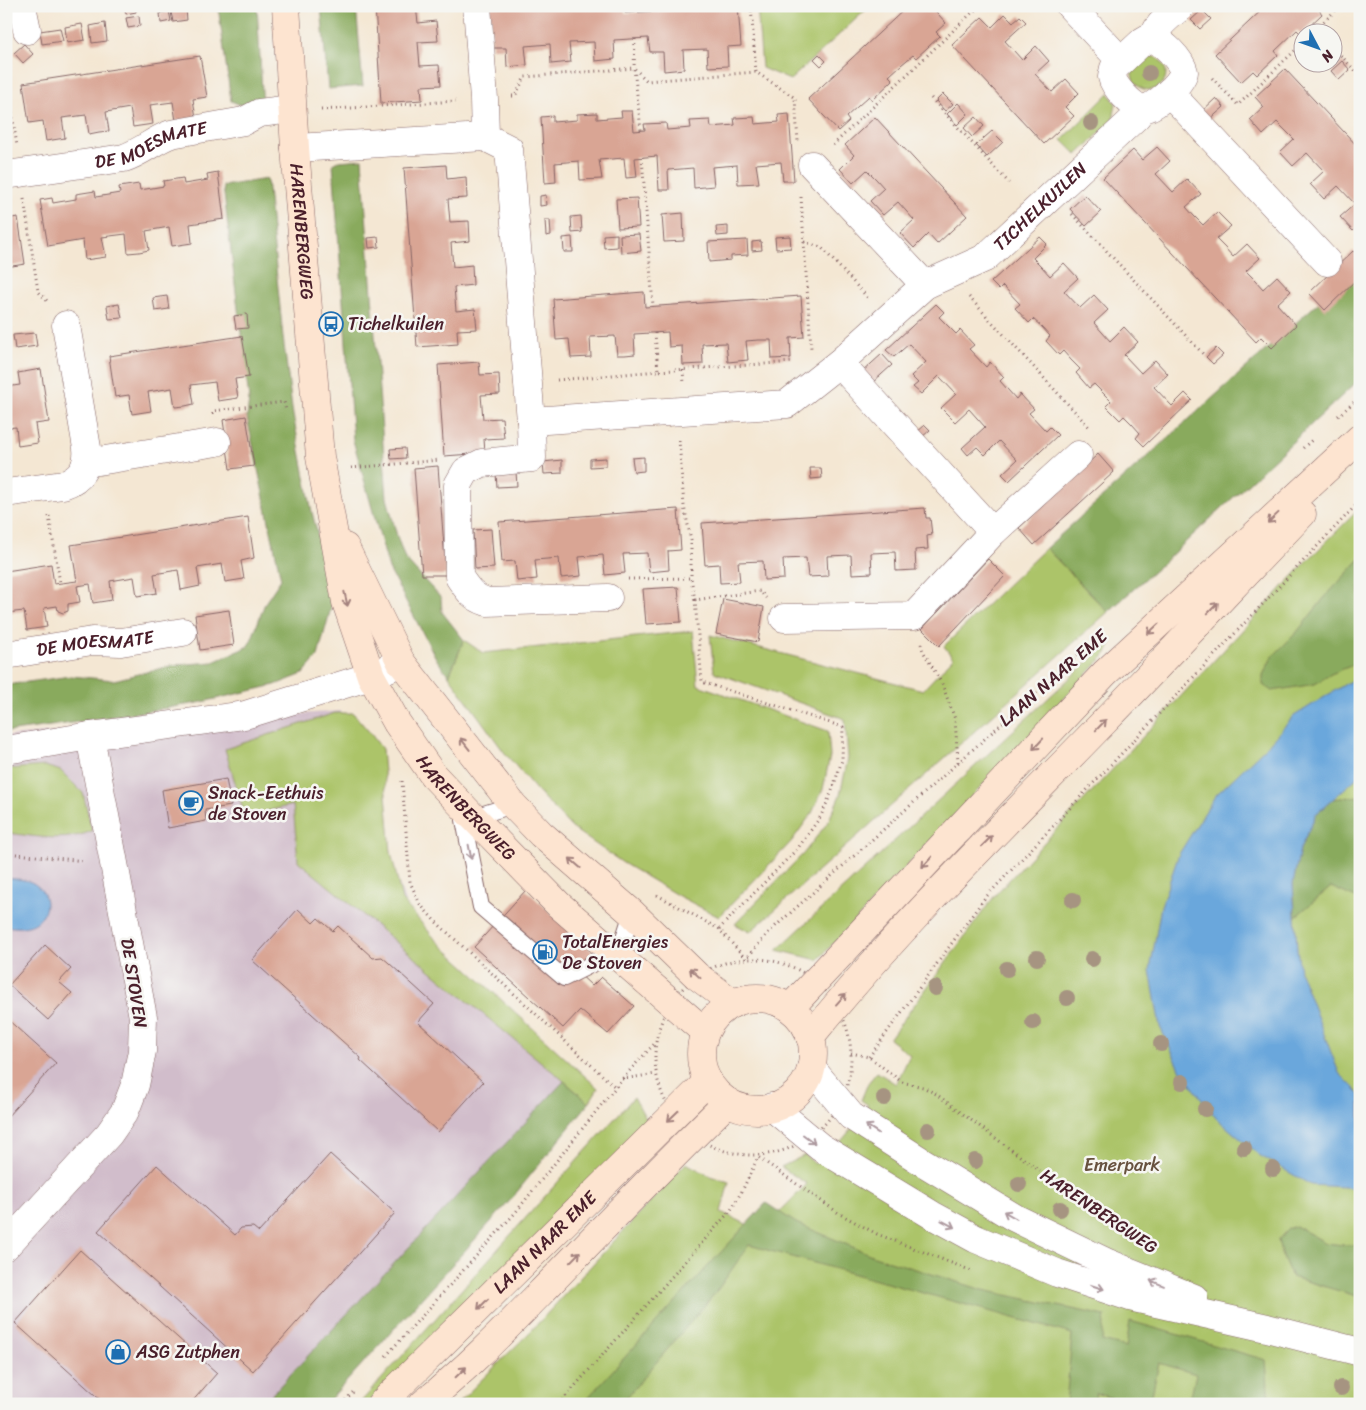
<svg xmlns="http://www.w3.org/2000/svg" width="1366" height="1410" font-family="Sriracha,sans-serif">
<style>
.industrial{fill:#d1bdcb}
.green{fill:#acc469;stroke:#7b724a}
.forest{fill:#89aa5d;stroke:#6a6444}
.water{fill:#6aa7dc;stroke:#5a6384}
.building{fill:#d9a594}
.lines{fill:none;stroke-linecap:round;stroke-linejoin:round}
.lane-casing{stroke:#866566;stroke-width:18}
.street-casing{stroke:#866566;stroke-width:29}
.secondary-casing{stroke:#866566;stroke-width:29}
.path{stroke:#866566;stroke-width:3;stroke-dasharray:1 4;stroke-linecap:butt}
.lane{stroke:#fff;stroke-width:16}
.street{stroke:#fff;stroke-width:28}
.secondary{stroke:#fde4d0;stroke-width:28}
.tree{fill:#a69481}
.oneway{stroke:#a4827e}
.oneway2{stroke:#ae9aa0}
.labels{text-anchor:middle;stroke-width:5;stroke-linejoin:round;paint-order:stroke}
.street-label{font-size:18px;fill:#4a1f2b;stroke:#f6f6f2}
.poi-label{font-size:18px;fill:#4a1f2b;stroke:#f6f6f2;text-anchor:start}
.park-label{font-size:18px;fill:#67513e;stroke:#f6f6f2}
</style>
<rect width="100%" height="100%" fill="#f6f6f2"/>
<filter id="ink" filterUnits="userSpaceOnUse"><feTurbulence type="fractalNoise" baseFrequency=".02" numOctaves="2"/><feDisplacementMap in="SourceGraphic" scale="10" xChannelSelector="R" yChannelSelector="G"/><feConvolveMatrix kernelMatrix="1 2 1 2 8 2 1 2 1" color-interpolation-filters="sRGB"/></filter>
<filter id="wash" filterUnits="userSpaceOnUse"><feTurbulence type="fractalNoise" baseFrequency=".0096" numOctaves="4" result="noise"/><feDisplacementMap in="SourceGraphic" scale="20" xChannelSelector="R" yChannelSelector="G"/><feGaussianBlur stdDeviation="1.12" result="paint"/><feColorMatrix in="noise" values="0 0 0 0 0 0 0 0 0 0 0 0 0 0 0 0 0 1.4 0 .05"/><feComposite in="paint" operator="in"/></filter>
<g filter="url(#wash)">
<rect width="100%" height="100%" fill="#f4e7d3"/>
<path class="industrial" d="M341 711 417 937 572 1075 270 1404H6V736Z"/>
<path class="green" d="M757 6H870L790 80 762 68Z
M1132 73a17 17 0 1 1 34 0a17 17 0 1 1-34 0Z
M1109 93 1116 104 1113 120 1077 155 1062 140Z
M1360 508V1404H457L531 1331 686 1163 710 1176 729 1182 721 1212 761 1231 807 1184 781 1167 805 1155 815 1164C837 1149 854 1127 868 1105L861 1100 868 1083 877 1072 896 1084 910 1055 889 1039 996 894 1309 559Z
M1046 548 1108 612 750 932 735 924 804 853 828 822 840 795 848 758 845 719 714 672 710 635 923 690 953 658 944 646Z
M693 631 698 685 828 731 830 756 823 789 812 813 791 842 719 917 677 895 623 863 572 828 538 792 504 752 449 676 464 640 483 653Z
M1113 638 1107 653 818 960 777 950Z
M335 713H353L371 734 382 749 391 852 402 900 436 940 598 1088 589 1103 564 1081 298 861 293 805 245 816 225 749Z
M45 766 61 771 83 793 92 831C62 843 37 836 6 833V769Z
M634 1097 650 1126 407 1366 366 1404H359Z"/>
<path class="forest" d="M218 6H257L263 108 246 107 231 101Z
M321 6H356L363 86 328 89Z
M362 159 387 498 397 536 405 559 441 598 442 612 464 640 449 676 437 660 389 569 353 440 333 164 339 161Z
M267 179 283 337 293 415 312 512 331 588 332 604 318 656 303 674 275 685 198 703 65 724 6 732V685L71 676 114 680 175 665 213 662 247 647 251 641 265 603 281 579 247 417 249 399 223 186Z
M1360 265V379L1163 563 1108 612 1046 548Z
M1360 559V662L1331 674 1315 684 1272 691 1263 685V675L1272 657 1297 632 1325 597Z
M1360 796V900L1331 887 1295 917 1293 883 1300 849 1316 814 1332 799Z
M564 1081 589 1103 508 1203 326 1404H263Z
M766 1203 796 1223 874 1256 983 1290 1105 1316 1102 1341 1126 1347 1130 1321 1266 1360 1269 1404H1189L1196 1374 1159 1363 1150 1404H1129L1096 1393 1094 1404H1066L1072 1334 749 1245 716 1292 621 1404H582Z
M1296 1226 1326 1243 1343 1245H1360V1297L1292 1277 1281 1253 1278 1240 1288 1229Z"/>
<path class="water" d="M1360 675V775L1316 814 1300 849 1293 884 1297 948 1300 972 1339 1073 1360 1094V1188L1311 1185 1259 1155 1216 1118 1181 1071 1160 1027 1150 970 1161 906 1179 854 1215 796 1267 746 1294 716Z
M6 878C15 879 26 879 33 883 49 892 50 911 37 922 29 928 16 928 6 926Z"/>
<g id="blocks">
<path class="building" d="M124 6H135L136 12 126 14Z
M375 6H416L418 23 436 21 438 41 418 42 420 66 439 65 441 85 421 86 422 100 381 103Z
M504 6H625V13L738 6 741 46 727 47 728 66 708 67 707 49 683 50 684 69 664 71 663 52H650L648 38 614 40 615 59 595 61 594 42 569 43 571 62 551 64 550 44 525 46 527 65 507 67 506 48H492L490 7Z
M908 6H931L946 23 936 32 940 36 916 58 913 55 901 65 889 76 893 80 872 100 869 96 846 117 849 121 838 131 808 99Z
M1266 6H1323L1319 10 1322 14 1301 34 1297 30 1275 51 1278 55 1257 75 1253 71 1241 82 1215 54Z
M186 10 187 20 173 22 171 12Z
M1202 10 1211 19 1200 29 1191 20Z
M169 11 171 21 161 23 160 13Z
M1005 14 1013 22 1020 16 1026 22 1005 41 1022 60 1036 46 1042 53 1049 61 1035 74 1052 92 1066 79 1079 93 1065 107 1074 116 1044 144 952 45 982 17 992 27Z
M139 16 140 26 128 28 126 18Z
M105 23 107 41 92 43 90 26Z
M82 24 85 40 67 43 65 27Z
M60 28 63 41 42 44 40 31Z
M24 44 33 54 23 63 14 53Z
M819 54 826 61 821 66 814 59Z
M200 56 207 97 193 99 196 118 176 121 173 102 150 105 153 124 133 127 130 108 106 112 109 131 99 132 89 134 86 115 62 118 65 138 46 141 43 121 29 123 23 83Z
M1342 61 1350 70 1339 80 1331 71Z
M1285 69 1360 149V225L1353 231 1340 217 1355 204 1338 186 1324 199 1310 184 1324 171 1307 153 1293 166 1280 152 1294 139 1277 122 1263 135 1250 120 1264 107 1255 97Z
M943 94 953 104 945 111 936 101Z
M1216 98 1224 107 1208 121 1200 113Z
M958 103 968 114 957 125 947 114Z
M621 111H632L634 131 645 130 644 124 666 123 667 130 691 128 690 121 710 120 711 127 735 125 734 118 754 117 755 124 779 122 778 115 789 114 794 181H783L781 162 756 164 759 183 738 184 737 165 712 167 714 186 694 188 693 168 681 169 668 170 669 190H659L657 156 635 158 637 177 626 178 624 158 599 160 602 179 580 180 579 161 555 163 556 182 545 183 541 117 553 116V122L577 120V114L597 113V119L609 118 622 117Z
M875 117 967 216 937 244 928 234 914 248 900 233 914 220 898 202 883 215 870 201 884 188 876 179 867 170 853 183 840 169 854 155 845 145Z
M976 117 984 126 972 137 964 128Z
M992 131 1003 142 987 157 976 145Z
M1157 147 1170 161 1156 174 1173 192 1187 179 1201 194 1186 207 1194 216 1203 225 1217 212 1231 226 1216 239 1225 248 1233 257 1247 244 1260 258 1246 271 1255 280 1263 289 1277 276 1291 291 1277 304 1296 325 1272 348 1261 337 1256 342 1103 178 1133 150 1142 160Z
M446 165 447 179 466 177 467 198 448 199 450 222 469 221 470 241 451 243 453 267 472 265 473 285 454 287 456 311 475 309 477 329 457 330 458 344 417 347 404 168Z
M218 172 224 219 190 224 192 243 172 246 169 227 146 231 149 250 139 252 128 253 126 234 102 237 106 257 85 260 83 240 48 246 40 200 52 198 53 203 76 199V194L95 191 96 197 120 193 119 187 139 184 140 190 164 186 163 181 183 178 184 184 208 180 207 174Z
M546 195 547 205 540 206V196Z
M1085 195 1101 212 1086 226 1070 209Z
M637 198 639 227 618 228 616 199Z
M683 213 684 241 664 242 662 215Z
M581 216 582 232 572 233 571 217Z
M18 217 25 264 6 267V219Z
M545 220H550L551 235 546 236Z
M728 226V235L717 236 716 227Z
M617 234V247L604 248 603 235Z
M639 234 641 251 621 253 620 235Z
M790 236 791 248 776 249 775 237Z
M378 237 379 247 369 248 368 238Z
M572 237 573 252H564L563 238Z
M1040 237 1047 244 1033 258 1042 267 1050 276 1064 263 1078 278 1064 291 1080 308 1094 295 1108 310 1094 323 1110 341 1124 327 1138 342 1124 355 1141 373 1155 360 1168 374 1154 387 1172 406 1185 393 1192 400 1144 446 1136 438 1140 433 1132 424 1124 416 1120 420 1106 406 1111 401 1094 384 1089 388 1076 373 1080 369 1071 360 1063 351 1059 355 1046 341 1050 336 1042 327 1033 319 1029 323 1015 308 1020 304 1003 286 999 290 991 282Z
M747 240 748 255 731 256V260L709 262 708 242Z
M761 241 762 250 752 251V242Z
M1353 251 1360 257V276L1325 310 1309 293Z
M644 292 645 307 801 296 804 337 790 338 791 358 772 359 771 340H758L746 341 748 360 728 362 726 343 702 344 703 364 683 365 682 346 669 347 668 332 634 334 635 354 625 355H617L615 336 590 337 591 357 571 358 569 339 556 340 553 299Z
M167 296 169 309 155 311 153 298Z
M119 304 122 318 109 319 107 306Z
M936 304 944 312 939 317 956 334 960 330 974 345 969 349 986 367 990 362 1004 377 1000 381 1016 399 1020 394 1034 409 1029 413 1046 431 1050 427 1058 435 1009 481 1002 474 1017 460 999 441 985 455 977 447 968 455 962 448 985 427 969 409 955 422 941 408 956 394 939 376 921 394 913 387 918 383 911 376 926 362 909 344 894 357 886 350Z
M247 314 248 328 236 329 234 316Z
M35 333 37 346 15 349 13 335Z
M242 336 249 377 235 379 238 398 218 401 215 382 191 385 194 404 185 406 175 407 172 388 148 392 151 411 132 414 129 395 115 397 109 356Z
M1216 348 1223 355 1213 364 1206 357Z
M882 354 892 365 871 384 861 373Z
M479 362 480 375 499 374 500 394 481 395 483 419 502 418 504 438 484 439 485 453 444 456 438 365Z
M41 369 49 422 35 424 38 443 18 446 16 427 6 428V387L20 385 18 373Z
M246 416 254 466 230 469 223 420Z
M925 425 930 430 921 438 916 433Z
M405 448 406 458 391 459 390 449Z
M1098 454 1114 472 1034 545 1019 528Z
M644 457V471L634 472 632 458Z
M606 458V466L590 467V459Z
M562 460V473L544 474 543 462Z
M438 466 446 575H422L414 468Z
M810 468H821L822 478 811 479Z
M516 472 517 486 497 487 496 473Z
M925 508 926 518H930L932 535 927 536 928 549 915 550 916 570 896 571 895 552 871 553 872 573 852 574 851 555 827 556 828 576 808 577 806 558 783 559 784 579 764 580 763 561 738 562 740 582 720 583 719 564 705 565 702 523Z
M678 509 681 550 668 551 669 570 649 572 647 553 623 554 625 573 605 575 603 555 579 557 581 576 561 578 559 558 535 560 537 579 517 581 515 561 502 562 499 522Z
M248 517 254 558 241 561 244 579 225 582 222 564 197 568 200 586 181 590 178 570 154 574 157 593 137 596 134 577 110 581 112 600 93 603 90 584 77 586 80 602 68 604V611L63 613 58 611 57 606 44 608 47 627 27 630 24 611 6 613V571L51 564 54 584 77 581 71 545Z
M491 529 494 568 475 569 473 530Z
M988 559 1005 576 939 646 922 629Z
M678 587 681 622 646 624 643 589Z
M723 599 764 607 758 642 716 634Z
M229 610 234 645 200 650 195 615Z
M226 779 231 806 205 810 206 821 168 828 162 790Z
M526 890 593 952 576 971 592 986 601 977 634 1006 608 1034 580 1010 563 1028 474 947Z
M298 909 313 923 318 918 333 931 338 926 373 958 382 957 389 963 434 1004 418 1022 483 1082 438 1132 360 1060 361 1058 252 960Z
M45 945 71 969 59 982 72 993 48 1020 9 985Z
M6 1018 56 1063 6 1118Z
M330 1154 395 1213 253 1371 98 1231 157 1165 235 1235 241 1228 253 1227 259 1232Z
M80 1250 217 1373 190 1404H105L15 1323Z"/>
</g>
</g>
<g filter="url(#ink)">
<use href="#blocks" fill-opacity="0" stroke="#866566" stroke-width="1"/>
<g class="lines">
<g class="lane-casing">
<path id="lane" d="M513 805 464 820 481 907 564 978 620 950 632 913"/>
</g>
<g class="street-casing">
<g id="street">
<path d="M22 6 27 30"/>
<path d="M477 6 484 99 485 137 509 149 531 421 532 458 482 463 466 471 458 485 459 577C468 590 472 597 487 602L608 598"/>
<path d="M1070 6 1121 61"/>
<path d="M1148 38C1161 38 1181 60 1184 72 1181 84 1154 109 1142 109 1133 107 1114 87 1112 77L1114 68 1143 41Z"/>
<path d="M1154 38C1155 25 1172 15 1181 6"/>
<path d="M1169 92 1327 262"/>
<path d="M295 148 485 137"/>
<path d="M812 165 925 285"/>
<path id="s1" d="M6 175 124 158C142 152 154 140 171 134L244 121 259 113 292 109"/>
<path d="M839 363 993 532"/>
<path id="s2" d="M531 421 787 404 839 363 925 285 985 258 1137 116 1140 109"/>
<path d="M86 463 217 442"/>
<path d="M6 493 63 485C81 479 89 466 87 448L66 325"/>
<path d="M784 618 914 616 993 532 1078 455"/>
<path id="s3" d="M6 655 92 641 121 642 183 632"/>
<path d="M6 750 90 736 245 715 371 676 401 662"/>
<path d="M811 1068 851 1116 921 1161 1015 1218 1108 1263 1194 1298"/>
<path d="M772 1107 820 1147 932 1215 976 1239 1057 1273 1130 1297 1267 1328 1360 1352"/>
<path d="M6 1246 109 1134 125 1111 135 1085 142 1051 143 1017 90 736"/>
</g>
</g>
<g class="secondary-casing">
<g id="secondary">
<path id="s4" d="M286 6 295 148 320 457 346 602 371 676 397 723 433 775 473 817 559 905 705 1032"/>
<path d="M345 547 401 662 513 805 541 834 632 913 697 976 733 1003"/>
<circle cx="757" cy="1054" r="56"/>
<path d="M790 1008 1105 673 1360 438"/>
<path d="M810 1037C901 925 1004 825 1104 722 1171 653 1236 583 1302 514"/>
<path id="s5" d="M381 1404 708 1081"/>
<path d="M423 1404C469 1367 509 1325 550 1283 609 1222 667 1161 728 1102"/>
</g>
</g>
<path class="path" d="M634 6V12
M751 6 756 72
M1313 32 1340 6
M635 39 634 68 641 130
M1334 48 1360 76
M6 73 17 146
M1212 78 1238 105 1304 42
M512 96H515L525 77 634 68 647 81 756 72 795 98 798 142
M931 98 1009 183
M321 110 456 101
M833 145 979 6
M642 157 653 306
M801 197 811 348
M24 199 38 291 49 303
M1072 214 1205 356
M804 242 821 247 868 298
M969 297 1090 428
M655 333 658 371 794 362
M683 370 684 383
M557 380 658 371
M213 414V411L284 402 286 411
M1338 416 1360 397
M679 440 684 506 691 540V578L695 600
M1303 448 1313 439
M351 468 440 460
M49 516 60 583
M628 579 691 578
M921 644 923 651 942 684 955 719 958 762
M402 781 410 882 420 904 434 920 615 1087
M6 853 85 861
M657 895 719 929 746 959 769 932 1085 649
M719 929 798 848 821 816 832 791 842 760 843 727 702 682 695 600 760 591 766 598
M655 1057a98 98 0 1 1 196 0a98 98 0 1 1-196 0Z
M851 1053 869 1057 902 1082 923 1087 936 1094 1102 1217 1143 1244
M869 1057 984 899 1360 501
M622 1079 656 1074
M386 1356 515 1213 622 1079 656 1042
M342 1404 355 1390
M559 1404 731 1210 743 1189 758 1157 840 1214 877 1234 972 1271"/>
<use href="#lane" class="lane"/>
<use href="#street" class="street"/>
<use href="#secondary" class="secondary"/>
</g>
<g class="tree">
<circle cx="1149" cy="73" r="8"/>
<circle cx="1091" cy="123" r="8"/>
<circle cx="1073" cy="900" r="8"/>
<circle cx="1037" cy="958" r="8"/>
<circle cx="1092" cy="959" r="8"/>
<circle cx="1007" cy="969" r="8"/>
<circle cx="935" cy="988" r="8"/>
<circle cx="1067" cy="998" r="8"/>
<circle cx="1033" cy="1022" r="8"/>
<circle cx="1161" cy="1044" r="8"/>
<circle cx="1182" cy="1082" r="8"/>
<circle cx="884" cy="1098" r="8"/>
<circle cx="1205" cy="1109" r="8"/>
<circle cx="928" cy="1130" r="8"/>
<circle cx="1244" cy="1148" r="8"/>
<circle cx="975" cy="1161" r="8"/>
<circle cx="1273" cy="1169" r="8"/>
<circle cx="1019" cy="1184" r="8"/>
<circle cx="1060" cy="1209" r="8"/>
<circle cx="1341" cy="1388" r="8"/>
</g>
<defs><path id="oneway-shaft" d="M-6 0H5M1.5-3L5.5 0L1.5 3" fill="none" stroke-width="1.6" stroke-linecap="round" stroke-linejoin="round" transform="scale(1.25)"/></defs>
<g class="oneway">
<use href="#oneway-shaft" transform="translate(1273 518) rotate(137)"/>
<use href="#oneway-shaft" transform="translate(346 599) rotate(77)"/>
<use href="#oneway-shaft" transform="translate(1213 608) rotate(-46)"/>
<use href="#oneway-shaft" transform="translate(1153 629) rotate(137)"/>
<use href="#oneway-shaft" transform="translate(1101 725) rotate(-46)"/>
<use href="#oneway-shaft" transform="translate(465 744) rotate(-128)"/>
<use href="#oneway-shaft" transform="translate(1038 744) rotate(133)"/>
<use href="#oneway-shaft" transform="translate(987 841) rotate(-45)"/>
<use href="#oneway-shaft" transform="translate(927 862) rotate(133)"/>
<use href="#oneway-shaft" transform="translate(575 863) rotate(-139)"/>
<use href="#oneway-shaft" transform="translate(695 973) rotate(-137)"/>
<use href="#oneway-shaft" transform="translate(841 999) rotate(-48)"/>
<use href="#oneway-shaft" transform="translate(673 1116) rotate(136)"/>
<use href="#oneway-shaft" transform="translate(575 1257) rotate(-46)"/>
<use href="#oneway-shaft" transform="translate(483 1304) rotate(135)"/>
<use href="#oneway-shaft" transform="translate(461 1372) rotate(-44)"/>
</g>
<g class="oneway2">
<use href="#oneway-shaft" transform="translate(470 852) rotate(79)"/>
<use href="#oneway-shaft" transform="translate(872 1129) rotate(-147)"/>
<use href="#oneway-shaft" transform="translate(809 1139) rotate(37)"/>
<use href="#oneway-shaft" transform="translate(1010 1215) rotate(-150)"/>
<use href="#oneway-shaft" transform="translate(948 1224) rotate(28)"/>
<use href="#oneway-shaft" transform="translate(1157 1283) rotate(-158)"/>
<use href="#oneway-shaft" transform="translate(1097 1287) rotate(18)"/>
</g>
</g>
<defs>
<g id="bus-ring" transform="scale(1.25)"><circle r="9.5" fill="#f6f6f2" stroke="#1f6fb2" stroke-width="1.5"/><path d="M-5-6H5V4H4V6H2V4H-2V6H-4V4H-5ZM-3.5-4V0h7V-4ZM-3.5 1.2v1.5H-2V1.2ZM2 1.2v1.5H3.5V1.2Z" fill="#1f6fb2"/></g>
<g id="cafe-ring" transform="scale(1.25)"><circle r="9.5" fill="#f6f6f2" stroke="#1f6fb2" stroke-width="1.5"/><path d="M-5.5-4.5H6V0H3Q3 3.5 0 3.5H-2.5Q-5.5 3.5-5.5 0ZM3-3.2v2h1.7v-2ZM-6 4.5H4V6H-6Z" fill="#1f6fb2"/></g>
<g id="fuel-ring" transform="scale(1.25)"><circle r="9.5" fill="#f6f6f2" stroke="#1f6fb2" stroke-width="1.5"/><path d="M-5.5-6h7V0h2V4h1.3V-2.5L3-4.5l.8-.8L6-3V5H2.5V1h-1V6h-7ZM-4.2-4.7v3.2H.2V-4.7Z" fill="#1f6fb2"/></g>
<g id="shop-ring" transform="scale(1.25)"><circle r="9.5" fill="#f6f6f2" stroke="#1f6fb2" stroke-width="1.5"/><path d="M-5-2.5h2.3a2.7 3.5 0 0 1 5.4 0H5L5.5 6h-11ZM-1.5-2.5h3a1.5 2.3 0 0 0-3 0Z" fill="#1f6fb2"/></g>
</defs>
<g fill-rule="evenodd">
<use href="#bus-ring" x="331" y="324"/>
<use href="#cafe-ring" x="191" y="803"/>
<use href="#fuel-ring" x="545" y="952"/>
<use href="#shop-ring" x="118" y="1352"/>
</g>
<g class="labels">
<g class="street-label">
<text dy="6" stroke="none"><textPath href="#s1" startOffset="149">DE MOESMATE</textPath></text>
<text dy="6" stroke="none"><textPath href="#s2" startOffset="580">TICHELKUILEN</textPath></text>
<text dy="6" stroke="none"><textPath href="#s4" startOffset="226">HARENBERGWEG</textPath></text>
<text dy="6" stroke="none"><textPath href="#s3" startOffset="90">DE MOESMATE</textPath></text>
<text transform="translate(1053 678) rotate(-41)" y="6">LAAN NAAR EME</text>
<text dy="6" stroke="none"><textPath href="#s4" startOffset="841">HARENBERGWEG</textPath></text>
<text transform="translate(134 983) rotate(81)" y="6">DE STOVEN</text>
<text transform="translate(1099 1211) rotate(34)" y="6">HARENBERGWEG</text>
<text dy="6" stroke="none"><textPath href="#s5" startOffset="230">LAAN NAAR EME</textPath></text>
</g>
<g class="poi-label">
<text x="348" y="330">Tichelkuilen</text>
<text x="208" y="799">Snack-Eethuis<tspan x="208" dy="21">de Stoven</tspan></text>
<text x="562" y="948">TotalEnergies<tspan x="562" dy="21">De Stoven</tspan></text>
<text x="136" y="1358">ASG Zutphen</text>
</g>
<g class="park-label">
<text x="1122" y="1171">Emerpark</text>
</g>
</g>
<rect width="1366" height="1410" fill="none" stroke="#f6f6f2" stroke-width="25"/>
<g transform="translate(1318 48) rotate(131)"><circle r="24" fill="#f6f6f2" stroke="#b1a0a2"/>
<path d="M0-4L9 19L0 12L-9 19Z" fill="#1f6fb2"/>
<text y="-8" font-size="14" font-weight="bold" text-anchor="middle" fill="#4a1f2b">N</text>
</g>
</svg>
